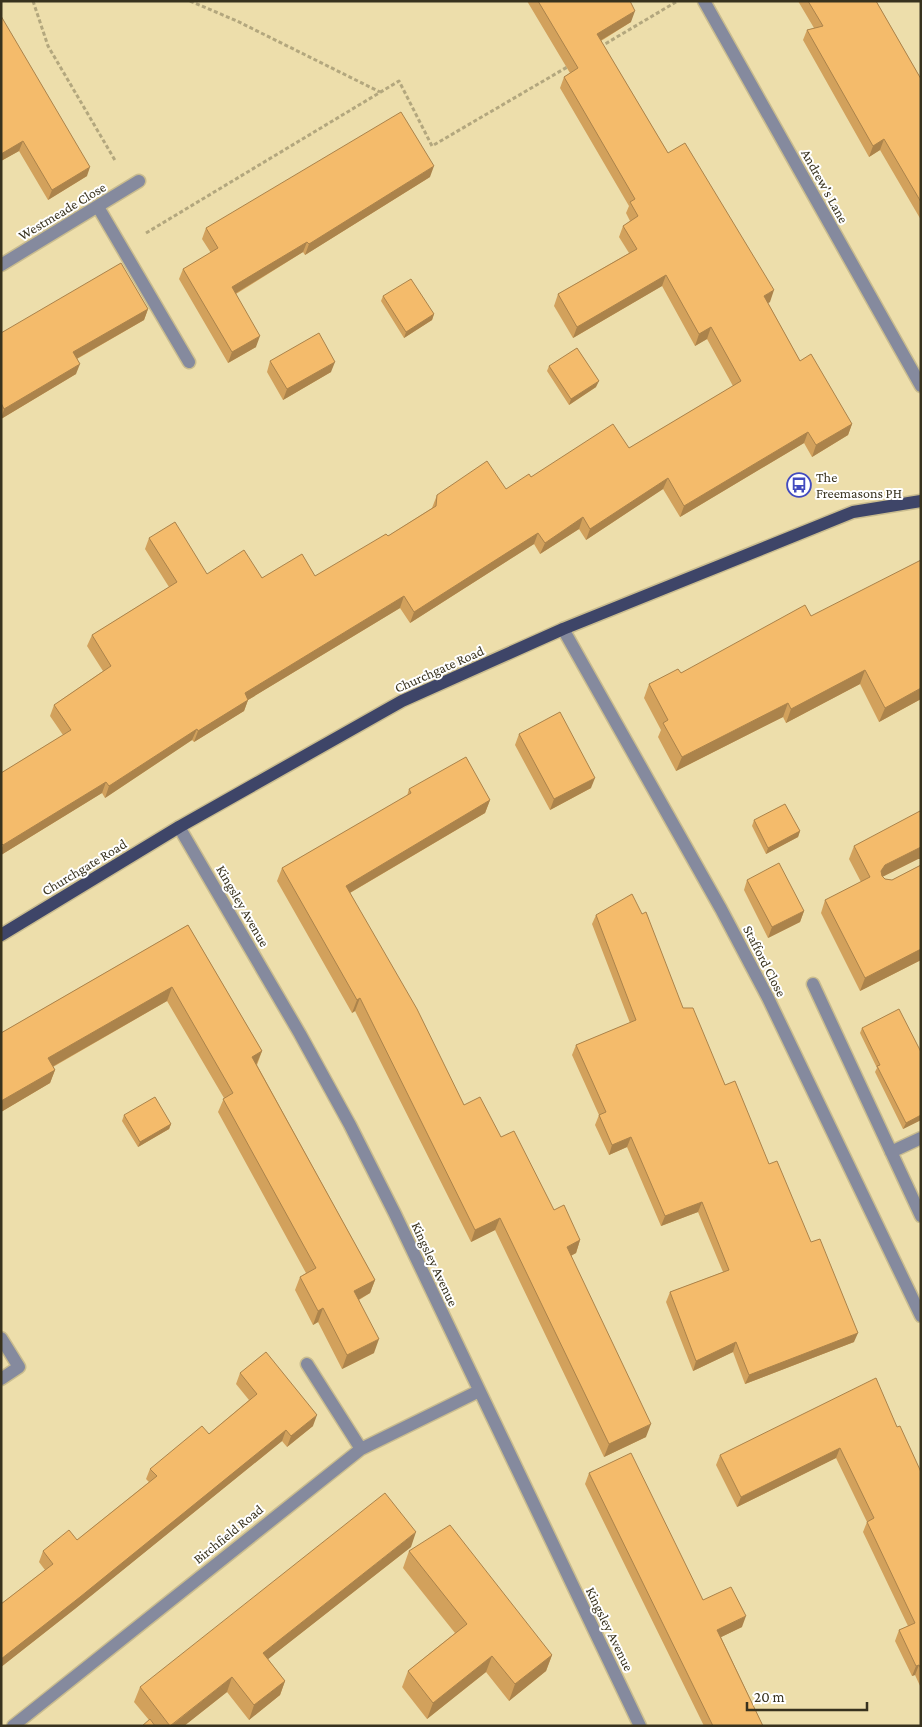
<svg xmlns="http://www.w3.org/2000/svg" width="922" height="1727" font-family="'Crimson Pro',serif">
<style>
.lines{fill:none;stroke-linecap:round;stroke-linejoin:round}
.minor-casing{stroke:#c9bc8f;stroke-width:15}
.major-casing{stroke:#c9bc8f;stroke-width:15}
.path{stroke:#b3a77e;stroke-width:3;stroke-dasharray:4 2.5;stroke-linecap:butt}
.minor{stroke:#858a9e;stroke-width:12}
.major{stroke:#3e4568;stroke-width:12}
.wall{fill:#d2a15c}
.shaded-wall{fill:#ab834b}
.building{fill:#f4bb6b;stroke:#ab834b}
.labels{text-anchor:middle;stroke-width:4;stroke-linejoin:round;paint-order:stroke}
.street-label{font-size:14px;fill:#38321e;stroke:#fff}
.poi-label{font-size:14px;fill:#38321e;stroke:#fff;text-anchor:start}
</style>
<rect width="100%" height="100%" fill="#eddeab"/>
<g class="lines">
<g class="minor-casing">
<path id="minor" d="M704 1 921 386
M98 207 189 362
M1 265 139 181
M563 629 721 909 768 998 921 1316
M179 827 300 1034 350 1125 395 1214 640 1726
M813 984 921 1216
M891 1152 921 1138
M1 1338 19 1367 1 1379
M307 1364 361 1449
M13 1726 361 1449 479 1391"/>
</g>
<g class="major-casing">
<path id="major" d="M1 935 179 827 402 701 563 629 853 512 921 501"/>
</g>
<path class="path" d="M33 1 48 46 116 162
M190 1 237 21 380 92
M600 47 676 2
M146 233 399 81 432 146 569 66"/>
<use href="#minor" class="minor"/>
<use href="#major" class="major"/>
</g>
<path class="wall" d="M527 1H630L631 22 601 41 668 153 770 302 768 303 800 361 852 424 848 435 812 457 804 443 680 517 663 489 586 540 579 529 540 554 534 544 410 623 400 608 248 700 244 711 194 742 192 740 105 798 102 793 1 855V773L63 735 50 716 54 705 103 671 87 646 92 635 169 587 145 549 149 538 207 574 262 578 315 576 388 536 432 508 437 495 506 489 531 477 629 448 733 386 707 339 695 346 662 286 573 338 554 306 558 294 629 253 619 237 623 226 630 221 626 213 629 206 560 88 564 77 570 73Z
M798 1H876L921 79V220L880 150 869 157 803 40 807 30 814 28Z
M1 16 87 176 48 200 19 151 1 161Z
M430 177 305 255 303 252 236 294 256 347 228 363 179 279 183 269 211 253 202 239 206 228Z
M383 296 434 314 432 320 404 338 381 301Z
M148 309 144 320 77 359 76 374 1 419V333Z
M270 361 331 372 283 400 267 372Z
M549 366 596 387 569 405 547 371Z
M811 616 921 699 879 722 860 684 786 723 783 717 676 771 658 737 661 730 644 698 649 684 681 673Z
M519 734 591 788 550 810 515 745Z
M409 789 490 800 485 813 350 893 464 1105 501 1137 554 1210 580 1240 576 1253 571 1256 646 1437 604 1457 495 1230 471 1242 355 1011 352 1013 277 881 282 868 407 796Z
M921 813V859H918L882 877 885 879 892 880 921 865V960L860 991 821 913 825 900 861 882 849 859 854 846Z
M754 820 800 831 798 837 766 854 752 826Z
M747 880 804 911 800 922 768 938 744 890Z
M596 915 683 1008 769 1164 854 1342 745 1384 733 1352 693 1371 666 1302 670 1292 723 1272 698 1212 661 1226 627 1147 609 1155 595 1125 599 1115 572 1055 576 1045 630 1023 592 924Z
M188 925 262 1051 257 1065 375 1280 370 1293 359 1300 374 1353 342 1369 318 1322 313 1325 295 1290 300 1277 306 1273 218 1112 224 1098 167 1001 53 1067 55 1070 50 1083 1 1112V1033Z
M862 1028 921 1052V1120L903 1129 875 1072 877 1068 860 1033Z
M124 1115 171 1124 169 1129 138 1147 122 1121Z
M240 1373 313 1426 287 1447 282 1441 76 1608 1 1667V1604L45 1570 39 1562 43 1551 77 1540 149 1482 146 1479 150 1469 209 1434 249 1400 236 1384Z
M897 1427 921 1472V1688L915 1675 912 1676 895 1641 899 1630 908 1626 863 1532 867 1522 836 1458 737 1507 716 1465 720 1455Z
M589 1473 703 1600 742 1627 721 1637 763 1726H704L585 1484Z
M411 1547 268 1659 285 1681 280 1695 249 1720 227 1692 184 1726H142L149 1720 134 1702 140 1687Z
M409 1551 552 1655 546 1671 509 1701 486 1672 427 1719 402 1687 408 1671 455 1633 403 1568Z"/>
<path class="shaded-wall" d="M635 11 631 22 593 45 597 34Z
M884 139 880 150 869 157 873 146Z
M23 141 19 151 1 161V154Z
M434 166 430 177 305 255 309 244Z
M90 167 87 176 48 200 52 190Z
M307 242 303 252 228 298 232 287Z
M666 275 662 286 573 338 577 327Z
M774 290 770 302 760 307 764 296Z
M148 309 144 320 69 363 73 352Z
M434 314 432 320 404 338 406 332Z
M711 327 707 339 695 346 699 334Z
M260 336 256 347 228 363 232 352Z
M335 362 331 372 283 400 287 389Z
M80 364 76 374 1 419 4 409Z
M599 381 596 387 569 405 571 399Z
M852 424 848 435 812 457 816 445Z
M808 432 804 443 680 517 684 506Z
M668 478 663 489 586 540 590 529Z
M583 517 579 529 540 554 545 543Z
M538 533 534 544 410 623 414 612Z
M404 596 400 608 248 700 244 711 194 742 198 731 245 693Z
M865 670 860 684 786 723 791 709Z
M921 688V699L879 722 885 708Z
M788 703 783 717 676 771 682 757Z
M197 729 192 740 105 798 109 786Z
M595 778 591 788 550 810 554 799Z
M106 782 102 793 1 855V850L3 845Z
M490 800 485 813 341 898 346 886Z
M800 831 798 837 766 854 768 848Z
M921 847V859H918L880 878 881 871 885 865Z
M804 911 800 922 768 938 772 927Z
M921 949V960L860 991 865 978Z
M172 987 167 1001 43 1072 48 1058Z
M360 998 355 1011 352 1013 357 1000Z
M262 1051 256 1065 252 1057Z
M55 1070 50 1083 1 1112V1101Z
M921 1115V1120L903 1129 906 1123Z
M171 1124 169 1129 138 1147 140 1142Z
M631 1137 627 1147 609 1155 612 1145Z
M702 1202 698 1212 661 1226 665 1216Z
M500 1218 495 1230 471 1242 475 1230Z
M580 1240 576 1253 562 1260 567 1247Z
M375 1280 370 1293 349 1305 354 1291Z
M323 1308 318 1322 313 1325 318 1311Z
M858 1333 854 1342 745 1384 749 1375Z
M379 1339 374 1353 342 1369 347 1355Z
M736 1342 733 1352 693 1371 696 1361Z
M317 1415 313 1426 287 1447 291 1436Z
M651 1424 646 1437 604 1457 609 1444Z
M286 1430 282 1441 76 1608 1 1667V1659Z
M840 1448 836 1458 737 1507 741 1497Z
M416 1532 411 1547 258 1667 263 1653Z
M746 1616 742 1627 713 1641 717 1630Z
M552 1655 546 1671 509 1701 515 1684Z
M492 1656 486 1672 427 1719 433 1703Z
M919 1665 915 1675 912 1676 916 1666Z
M232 1677 227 1692 184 1726H171Z
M285 1681 280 1695 249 1720 254 1705Z"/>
<path class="building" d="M538 1H630L635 11 597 34 668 153 685 143 774 290 764 296 800 361 811 354 852 424 816 445 808 432 684 506 668 478 590 529 583 517 545 543 538 533 414 612 404 596 245 693 248 700 198 731 197 729 109 786 106 782 3 845 1 843V773L71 730 54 705 111 666 92 635 177 582 149 538 175 522 207 574 244 550 262 578 302 554 315 576 386 534 388 536 436 506 437 495 487 461 506 489 529 474 531 477 613 424 629 448 741 381 711 327 699 334 666 275 577 327 558 294 637 249 623 226 638 216 630 202 635 199 564 77 578 68Z
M808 1H876L921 79V202L884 139 873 146 807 30 823 26Z
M1 16 90 167 52 190 23 141 1 154Z
M401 112 434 166 309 244 307 242 232 287 260 336 232 352 183 269 218 248 206 228Z
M121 263 148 309 73 352 80 364 4 409 1 403V333Z
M411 279 434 314 406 332 383 296Z
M319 333 335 362 287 389 270 361Z
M577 348 599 381 571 399 549 366Z
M921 560V688L885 708 865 670 791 709 788 703 682 757 663 723 668 720 649 684 678 669 681 673 805 605 811 616Z
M560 712 595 778 554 799 519 734Z
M466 757 490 800 346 886 417 1009 464 1105 480 1097 501 1137 514 1131 554 1210 564 1205 580 1240 567 1247 651 1424 609 1444 500 1218 475 1230 360 998 357 1000 282 868 411 793 409 789Z
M785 804 800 831 768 848 754 820Z
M920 811 921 813V847L885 865 881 871 882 876 885 879 892 880 921 865V949L865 978 825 900 870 877 854 846Z
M779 863 804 911 772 927 747 880Z
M632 894 642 914 646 912 683 1008H693L725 1085 735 1081 769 1164 777 1161 811 1242 820 1239 858 1333 749 1375 736 1342 696 1361 670 1292 729 1270 702 1202 665 1216 631 1137 612 1145 599 1115 606 1112 576 1045 636 1020 596 915Z
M188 925 262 1051 252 1057 375 1280 354 1291 379 1339 347 1355 323 1308 318 1311 300 1277 316 1268 223 1099 233 1093 172 987 48 1058 55 1070 1 1101V1033Z
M899 1009 921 1052V1115L906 1123 877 1066 880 1065 862 1028Z
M155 1097 171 1124 140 1142 124 1115Z
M266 1352 317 1415 291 1436 286 1430 80 1597 1 1659V1604L53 1564 43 1551 69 1530 77 1540 157 1476 150 1469 202 1426 209 1434 257 1394 240 1373Z
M876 1378 897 1427 900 1426 921 1472V1669L919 1665 916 1666 899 1630 915 1623 867 1522 874 1518 840 1448 741 1497 720 1455Z
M631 1453 703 1600 731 1587 746 1616 717 1630 763 1726H713L589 1473Z
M385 1493 416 1532 263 1653 285 1681 254 1705 232 1677 170 1726 140 1687Z
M450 1525 552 1655 515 1684 492 1656 433 1703 408 1671 467 1624 409 1551Z
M150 1719 155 1726H142Z"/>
<defs>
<g id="bus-ring" transform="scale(1.25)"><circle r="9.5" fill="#fff" stroke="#424bbf" stroke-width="1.5"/><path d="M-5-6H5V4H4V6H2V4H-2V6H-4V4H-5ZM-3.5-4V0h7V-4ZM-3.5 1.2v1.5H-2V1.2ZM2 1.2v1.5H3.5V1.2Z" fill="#424bbf"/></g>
</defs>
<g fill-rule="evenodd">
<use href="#bus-ring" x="799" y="485"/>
</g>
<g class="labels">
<g class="street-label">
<text transform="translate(825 186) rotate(61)" y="5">Andrew's Lane</text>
<text transform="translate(62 211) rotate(-31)" y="5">Westmeade Close</text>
<text transform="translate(439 669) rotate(-24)" y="5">Churchgate Road</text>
<text transform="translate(84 867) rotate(-31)" y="5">Churchgate Road</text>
<text transform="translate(243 906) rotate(60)" y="5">Kingsley Avenue</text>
<text transform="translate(765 961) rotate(63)" y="5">Stafford Close</text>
<text transform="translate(435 1264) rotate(65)" y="5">Kingsley Avenue</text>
<text transform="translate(228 1534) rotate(-39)" y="5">Birchfield Road</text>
<text transform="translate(610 1629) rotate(64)" y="5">Kingsley Avenue</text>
</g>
<g class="poi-label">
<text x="816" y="482">The<tspan x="816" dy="16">Freemasons PH</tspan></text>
</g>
</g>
<rect width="922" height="1727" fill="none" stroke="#38321e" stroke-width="5"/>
<path d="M747 1702v8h120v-8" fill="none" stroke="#38321e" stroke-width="2.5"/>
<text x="754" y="1702" font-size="15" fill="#38321e" stroke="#ffffff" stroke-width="4" paint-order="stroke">20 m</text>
</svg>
